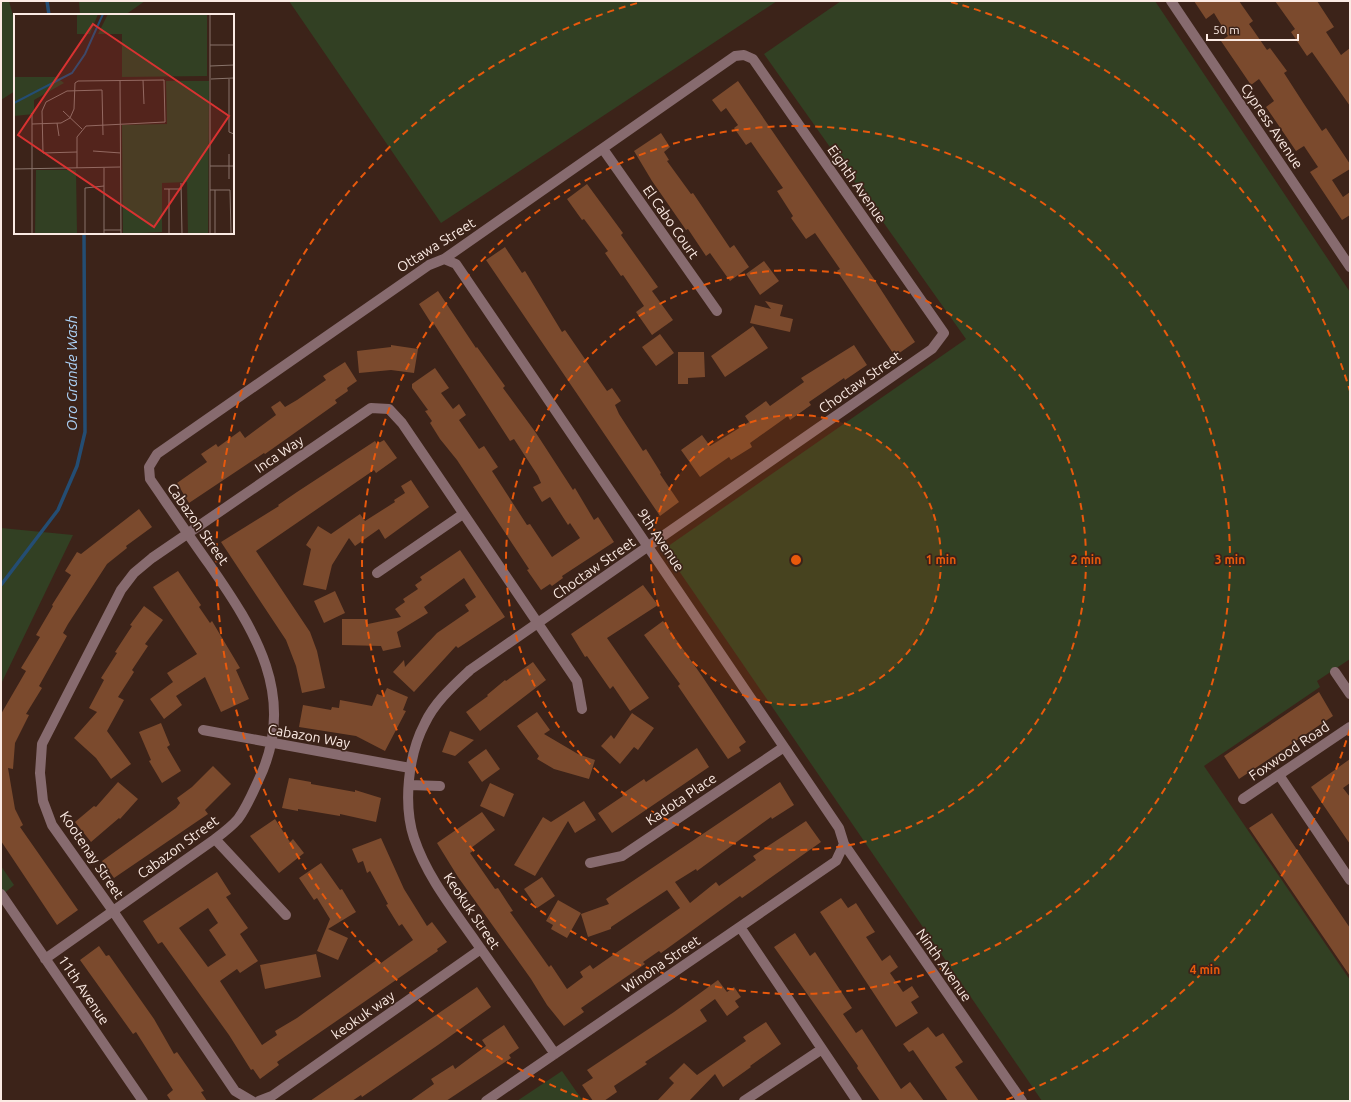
<svg xmlns="http://www.w3.org/2000/svg" width="1351" height="1102" font-family="Ubuntu,sans-serif">
<style>
.green{fill:#324023}
.lines{fill:none;stroke-linecap:round;stroke-linejoin:round}
.stream{stroke:#244d73;stroke-width:3.5}
.building{fill:#7b4a2d;fill-rule:evenodd}
.minor{stroke:#876b6f;stroke-width:10}
.ring{fill:none;stroke:#e8590c;stroke-width:2;stroke-dasharray:7 5}
.labels{text-anchor:middle;stroke-width:3.5;stroke-linejoin:round;paint-order:stroke}
.street-label{font-size:14px;fill:#fbeae3;stroke:#3c2319}
.water-label{font-size:15px;font-style:italic;fill:#acd2f7;stroke:#3c2319}
.inset-river{fill:none;stroke:#244d73;stroke-width:2}
.inset-road{fill:none;stroke:#88736a;stroke-width:1}
.view{fill:#d83231;fill-opacity:0.15;stroke:#d83231;stroke-width:2}
.inset-edge{fill:none;stroke:#fbeae3;stroke-width:2}
.centre{fill:#e8590c;stroke:#3c2319;stroke-width:2}
.ring-label{font-size:12px;text-anchor:middle;font-weight:bold;fill:#e8590c;stroke:#3c2319;stroke-width:3.5;stroke-linejoin:round;paint-order:stroke}
</style>
<rect width="100%" height="100%" fill="#3c2319"/>
<path class="green" d="M1 1H9L15 23V91L1 100Z
M79 1H145L125 15H80Z
M289 1H777L441 223Z
M841 1H1155L1350 292V659L1317 681 1320 687 1204 766 1350 980V1101H1042L664 549 966 339 764 54Z
M1 528 73 535 1 684Z
M1 866 14 885 1 896Z
M562 1071 583 1101H517Z"/>
<g class="lines">
<path class="stream" d="M47 1 49 15
M1 585 58 510 77 466 85 432 84 233"/>
</g>
<path class="building" d="M1194 1H1239L1253 21 1249 24 1267 50 1270 48 1287 71 1284 73 1304 104 1322 131 1326 128 1350 164V169L1332 180 1343 197 1350 192V215L1342 220 1310 172 1318 167 1304 146 1296 151 1266 107 1274 101 1270 95 1259 79 1251 85 1221 41 1228 36 1214 13 1206 19Z
M1275 1H1317L1334 27 1326 32 1341 55 1350 48V106L1312 52 1307 56 1291 32 1295 29Z
M738 81 874 279 915 342 895 356 837 271 840 269 815 233 806 239 791 218 793 216 777 191 783 188 751 142 746 145 734 128 738 125 726 108 721 112 712 100Z
M661 133 670 147 664 152 669 160 667 161 691 194 693 193 730 248 734 245 749 267 730 281 710 253 706 256 688 229 686 230 652 181 634 151Z
M587 184 623 233 621 235 658 287 652 291 673 320 652 335 636 312 644 306 623 275 621 276 605 253 608 251 584 219 582 220 567 199Z
M505 247 522 273 525 271 562 332 565 330 607 391 612 388 621 401 615 405 619 414 643 451 646 449 661 473 660 474 679 502 660 516 486 260Z
M764 261 779 281 760 295 746 274Z
M438 291 476 348 477 347 505 386 503 388 536 433 573 490 575 488 594 520 598 517 614 542 562 576 563 578 552 586 550 584 541 590 527 570 529 569 457 460 440 439 430 423 432 421 425 411 428 410 412 388V384L435 368 449 388 441 393 453 409 459 404 466 415 459 420 479 449 484 446 498 467 492 471 527 525 530 524 552 557 580 538 570 523 568 525 550 497 542 502 533 487 541 483 538 476 514 439 510 441 434 324 433 326 419 304Z
M765 301 783 305 780 316 793 319 790 332 750 323 755 305 771 309Z
M753 326 768 348 725 377 711 356Z
M660 334 674 353 656 366 642 347Z
M391 345 418 349 414 373 391 370 359 373 357 351 391 347Z
M854 345 867 365 845 380 844 378 809 402 811 405 790 420 788 416 750 443 752 447 731 460 729 457 700 477 681 450 702 435 710 446 749 422 745 416 766 401 770 406 804 382 801 378Z
M678 352H704L705 377 688 378V384H678Z
M345 362 357 381 347 388 348 391 335 400 337 403 265 454 264 453 189 503 177 483 207 462 201 454 216 444 218 447 240 431 245 438 276 415 271 407 280 401 285 407 297 400 326 380 323 376Z
M384 440 397 458 376 473 374 470 256 551 310 632 317 651 325 688 302 693 296 666 286 640 221 542 279 506 278 505 297 492 375 441 377 444Z
M411 480 429 507 385 539 379 529 355 546 349 538 332 565 326 590 303 585 311 549 306 545 318 526 331 534 360 514 365 521 395 502 394 500 405 493 401 486Z
M139 509 152 527 126 546 127 548 107 564 68 624 63 633 67 636 39 686 42 688 26 714 29 715 15 743 13 769 8 768 15 809 23 825 20 827 78 910 57 925 1 841V714L26 671 21 668 40 637 36 635 53 606 52 605 71 575 65 571 77 552 81 554Z
M460 550 505 617 458 648 456 646 414 692 393 672 404 660 405 667 437 633 469 611 465 605 476 597 464 578 424 607 428 613 397 632 401 647 383 651 381 646 342 645V619H368V624L401 617 395 609 405 602 403 599 418 589 415 585 422 580 420 577Z
M178 571 201 605 199 607 210 623 212 621 240 668 236 670 249 699 221 712 205 677 176 696 182 705 164 719 150 699 173 682 167 673 197 654 153 587Z
M643 585 658 605 607 638 649 698 630 711 613 686 610 689 587 656 585 657 571 634Z
M335 591 345 613 324 623 314 601Z
M144 606 163 620 145 644 148 646 132 670 134 672 118 697 124 700 107 731 131 764 111 779 96 758 74 738 97 712 89 708 104 680 101 678 117 653 115 652 132 626 130 625Z
M663 621 702 676 746 742 739 747 741 751 728 759 678 686 680 684 644 635Z
M533 662 546 680 480 731 466 712 488 696 487 695 505 680 506 681Z
M387 688 408 697 403 710 406 711 385 751 356 736 299 727 303 705 331 710 332 707 339 708 340 700 372 706 377 694 383 696Z
M1319 692 1333 716 1239 779 1224 756Z
M537 712 550 730 544 734 578 754 595 760 589 779 554 769 537 759 539 756 517 726Z
M632 713 654 728 638 750 634 747 620 764 601 746 611 735 614 739Z
M161 723 170 745 167 747 181 771 162 783 149 761 151 760 139 732Z
M450 731 474 740 455 756 442 752Z
M697 748 709 767 612 833 598 813 623 796 622 794 644 779 646 782Z
M486 749 500 769 482 782 468 762Z
M1350 759V783L1343 788 1350 797V844L1311 787Z
M213 766 231 784 205 810 208 814 114 878 102 861 176 808 180 803 177 798 192 787Z
M289 778 311 782V784L355 792V790L381 798 376 822 340 814V816L298 809V811L282 808Z
M118 782 138 799 120 819 119 818 91 842 75 822 94 806 96 807Z
M780 782 794 805 772 819 771 817 697 871 696 869 675 882 690 903 716 882 719 886 756 860 753 856 806 821 821 842 742 898 740 896 661 953 659 951 643 962 645 964 581 1008 584 1012 564 1026 547 1005 531 979 458 877 437 843 482 812 495 830 471 848 473 851 470 853 495 889 498 888 513 911 510 912 549 967 551 965 567 989 583 977 580 972 590 965 593 969 680 908 667 890 611 927V929L588 937 581 914 609 904 606 899Z
M490 783 514 794 504 817 480 806Z
M584 801 596 820 575 833 568 821 535 876 514 865 543 817 551 822Z
M1272 813 1350 928V976L1249 828Z
M275 819 290 842 293 839 304 853 279 873 250 836Z
M381 838 404 889 427 926 432 922 447 942 437 949 438 951 277 1062 279 1065 260 1079 253 1069 251 1070 229 1035 162 942 158 944 143 921 217 872 231 894 226 897 248 928 240 934 258 961 240 973 237 969 220 981 262 1045 277 1035 275 1031 297 1018 378 959 381 963 413 940 402 924 399 926 386 905 388 904 370 871 367 873 363 861 358 863 352 849ZM208 908 218 923 209 930 226 955 208 967 179 928Z
M321 863 340 890 342 889 356 912 328 929 348 938 338 960 317 951 330 919 317 898 314 900 299 878Z
M542 877 555 896 537 908 524 889Z
M841 898 848 908 856 903 867 920 875 932 866 937 882 961 890 955 898 967 890 973 903 992 912 986 919 997 911 1002 918 1013 896 1027 820 912Z
M558 900 581 913 567 938 551 929 553 925 546 921Z
M795 933 810 956 815 952 852 1008 843 1014 856 1033 862 1029 901 1089 910 1082 924 1101H880L857 1068 858 1066 774 947Z
M99 946 106 956 109 955 154 1019 174 1054 177 1052 204 1091 201 1092 207 1101H171L167 1095 173 1090 136 1032 133 1034 80 960Z
M316 954 321 977 265 989 260 965Z
M718 980 727 992 734 987 741 997 735 1001 739 1007 727 1016 715 999 700 1010 707 1021 645 1062 647 1064 614 1086 617 1092 604 1101H593L582 1085 593 1078 587 1070 674 1012Z
M477 987 491 1007 438 1045 362 1097 361 1095 352 1101H310Z
M766 1022 781 1044 750 1066 751 1067 723 1087 715 1074 689 1101H657L674 1083 669 1078 684 1063 697 1075 746 1041 743 1037Z
M504 1025 519 1048 509 1055 511 1058 446 1101H410L434 1084 431 1079 453 1065 455 1069 486 1046 482 1040Z
M928 1027 936 1037 943 1033 963 1062 955 1067 979 1101H948L913 1050 909 1052 903 1044Z"/>
<g class="lines">
<path class="minor" d="M1171 1 1350 267
M603 149 717 311
M444 259 456 264 839 828 844 844 1022 1101
M377 573 463 514
M1335 672 1350 694
M203 730 410 768
M1279 775 1350 880
M409 785 440 786
M1243 799 1350 727
M215 839 286 915
M590 863 622 856 784 747
M1 894 143 1101
M740 927 857 1101
M45 959 215 839C223 833 232 826 238 819 247 807 253 792 259 779 298 697 255 630 209 564 189 536 170 508 150 479L149 467 157 454 429 265 444 259 735 56 744 55 753 59 944 333 932 349 470 670C453 686 435 702 425 723 408 755 403 804 414 838 427 877 453 909 476 942 502 979 529 1017 555 1054
M252 1101 235 1091 113 911 52 825 43 801 40 773 42 744 121 590 134 573 152 558 371 408 389 409 402 423 577 681 582 709
M259 1101 272 1096 481 949
M486 1101 836 861 844 844
M744 1101 822 1049"/>
</g>
<circle cx="796" cy="560" r="145" fill="#e8590c" fill-opacity=".12"/>
<g class="ring">
<circle cx="796" cy="560" r="145"/>
<circle cx="796" cy="560" r="290"/>
<circle cx="796" cy="560" r="434"/>
<path d="M1350 729A579 579 0 0 1 1003 1101M589 1101A579 579 0 0 1 641 2M951 2A579 579 0 0 1 1350 391"/>
</g>
<g class="labels">
<g class="street-label">
<text transform="translate(1272 126) rotate(56)" y="5">Cypress Avenue</text>
<text transform="translate(857 184) rotate(55)" y="5">Eighth Avenue</text>
<text transform="translate(671 222) rotate(55)" y="5">El Cabo Court</text>
<text transform="translate(436 245) rotate(-32)" y="5">Ottawa Street</text>
<text transform="translate(860 382) rotate(-35)" y="5">Choctaw Street</text>
<text transform="translate(279 454) rotate(-34)" y="5">Inca Way</text>
<text transform="translate(198 524) rotate(55)" y="5">Cabazon Street</text>
<text transform="translate(661 540) rotate(56)" y="5">9th Avenue</text>
<text transform="translate(594 568) rotate(-35)" y="5">Choctaw Street</text>
<text transform="translate(309 736) rotate(10)" y="5">Cabazon Way</text>
<text transform="translate(1289 751) rotate(-34)" y="5">Foxwood Road</text>
<text transform="translate(681 799) rotate(-34)" y="5">Kadota Place</text>
<text transform="translate(178 847) rotate(-36)" y="5">Cabazon Street</text>
<text transform="translate(92 855) rotate(56)" y="5">Kootenay Street</text>
<text transform="translate(472 911) rotate(56)" y="5">Keokuk Street</text>
<text transform="translate(661 964) rotate(-34)" y="5">Winona Street</text>
<text transform="translate(944 965) rotate(55)" y="5">Ninth Avenue</text>
<text transform="translate(84 990) rotate(56)" y="5">11th Avenue</text>
<text transform="translate(363 1015) rotate(-35)" y="5">keokuk way</text>
</g>
<g class="water-label">
<text transform="translate(72 373) rotate(-90)" y="5">Oro Grande Wash</text>
</g>
</g>
<g transform="translate(14 14)">
<rect width="220" height="220" fill="#3c2319"/>
<path d="M63 0H84L76 20H63ZM94 0H193V62L108 63V20H84ZM0 63H42L50 69 20 86V100L0 102ZM152 67H195L194 220H174L173 168 148 169V218L109 220 108 111 153 110ZM22 156H62L63 220H21Z" fill="#324023"/>
<path class="inset-river" d="M0 89 58 59 71 40 89 0"/>
<path class="inset-road" d="M196 0V220M196 31H220M196 52 220 51M197 65 220 64M215 65V118L220 120M106 66 107 220M129 66 130 90M49 97 68 115M18 99V220M43 109 45 122M18 110 47 109 56 104 60 95 61 69 64 67 150 66 151 108 72 112 63 123V154M79 137 107 139M63 138 29 139 28 97 32 88 53 77 88 76 89 121M215 140V165M196 152H220M0 155 106 153M167 169 168 220M150 175H167M155 175V220M196 176H201V220M201 176H216L217 220M90 216H107M71 220V174L90 172M90 220V154"/>
<path class="view" d="M79 10 215 102 140 213 4 121Z"/>
<rect width="220" height="220" class="inset-edge"/>
</g>
<circle cx="796" cy="560" r="6" class="centre"/>
<g class="ring-label">
<text x="941" y="564">1 min</text>
<text x="1086" y="564">2 min</text>
<text x="1230" y="564">3 min</text>
<text x="1205" y="974">4 min</text>
</g>
<rect width="1351" height="1102" fill="none" stroke="#fbeae3" stroke-width="4"/>
<path d="M1207 34v6h91v-6" fill="none" stroke="#fbeae3" stroke-width="2"/>
<text x="1213" y="34" font-size="12" fill="#fbeae3" stroke="#3c2319" stroke-width="3" paint-order="stroke">50 m</text>
</svg>
